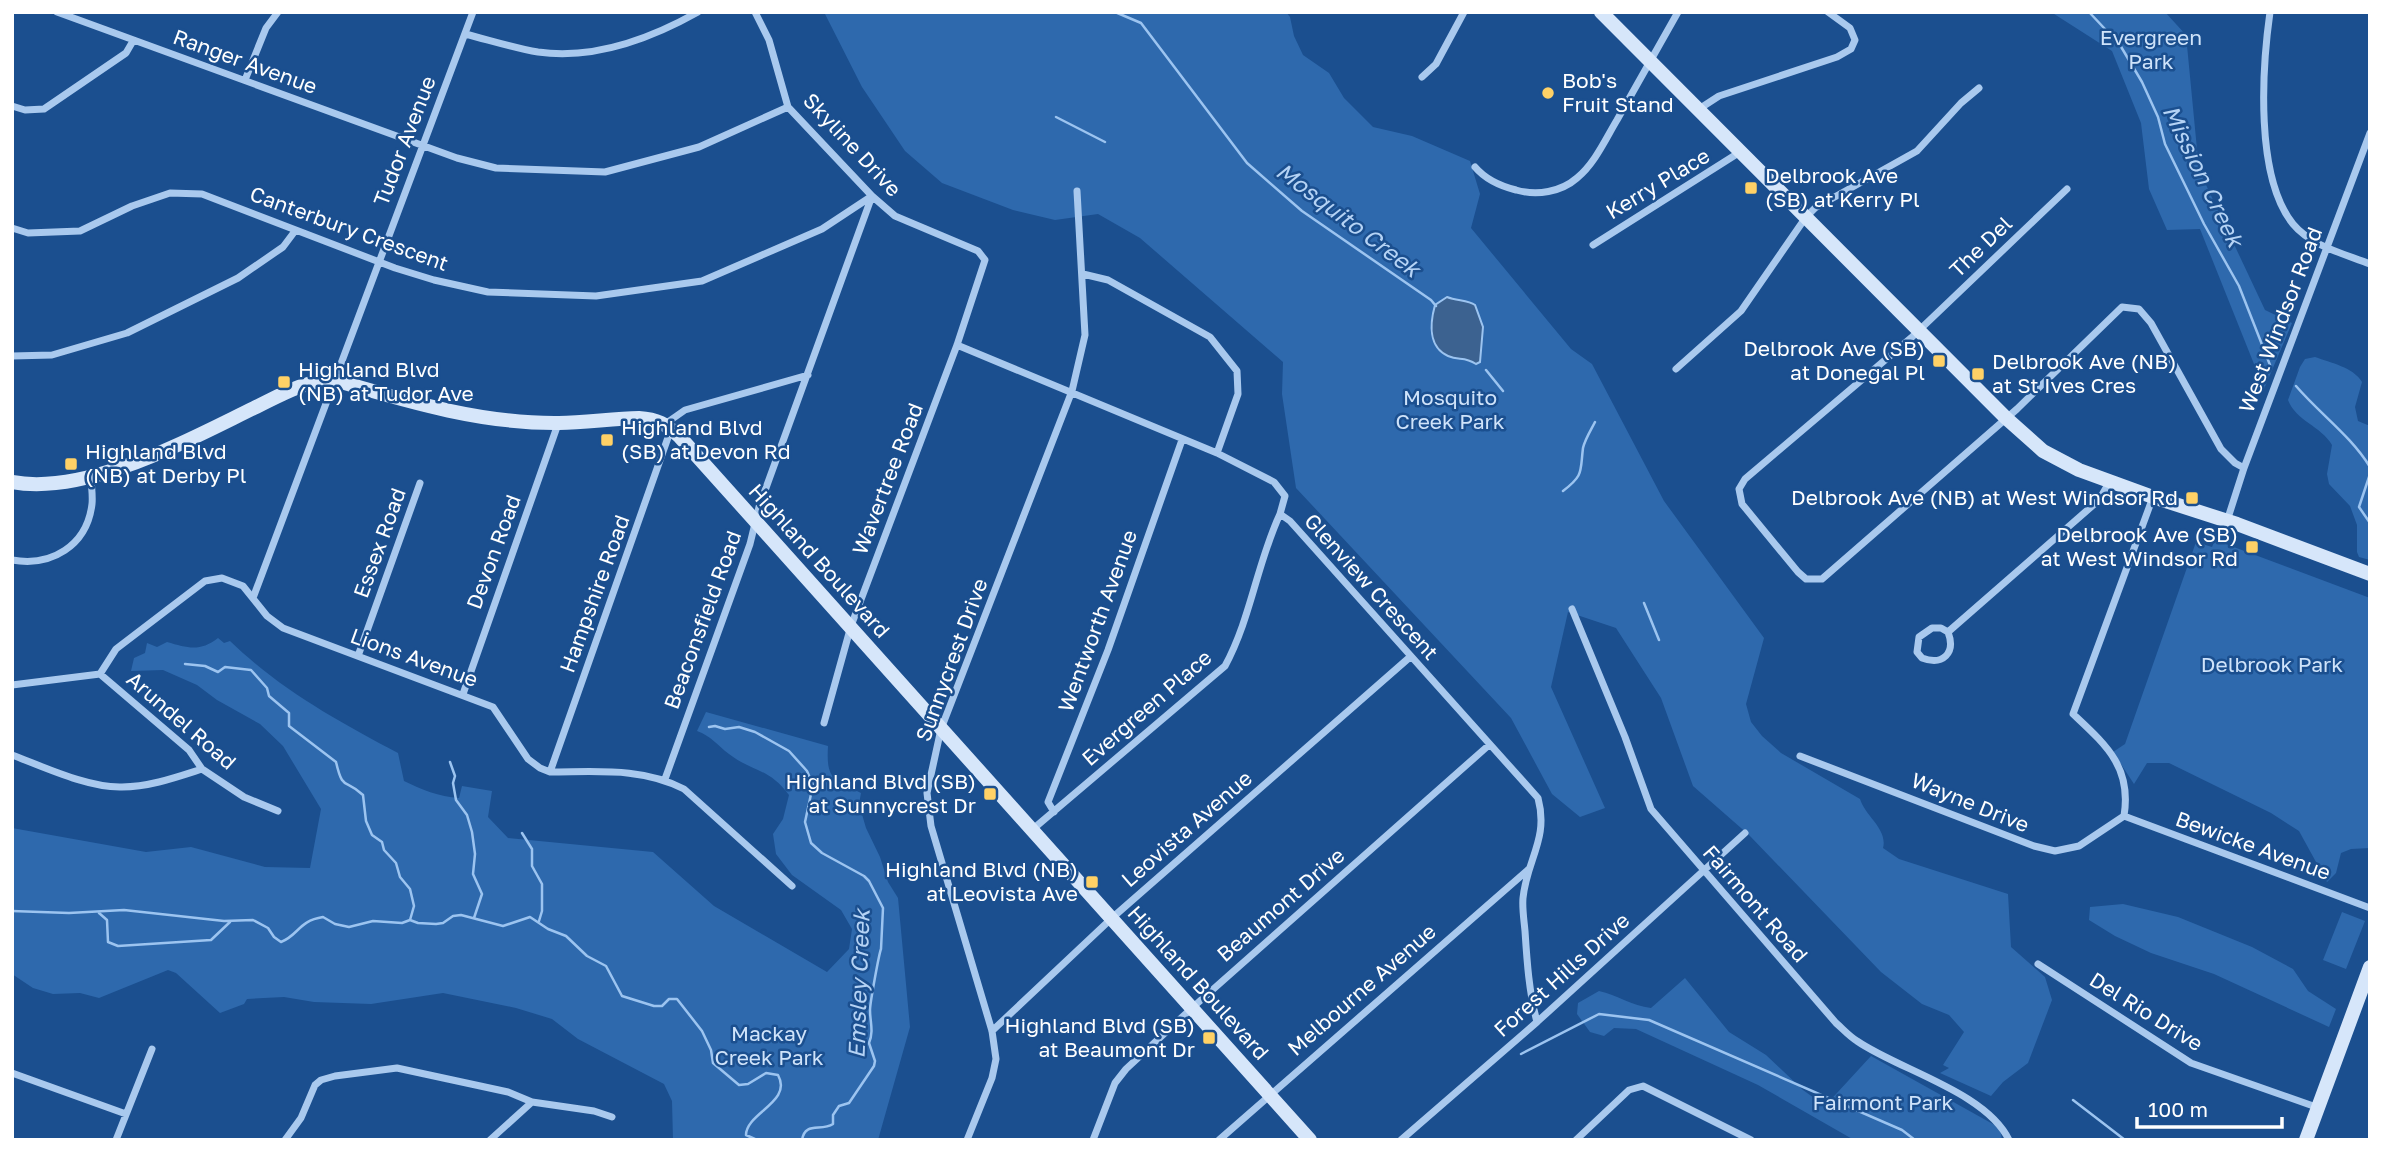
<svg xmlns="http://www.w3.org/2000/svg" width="2382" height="1152" font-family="'Golos Text',sans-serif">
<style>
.green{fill:#2e69ad}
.water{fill:#3c6290;stroke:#9cc4f0;stroke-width:2}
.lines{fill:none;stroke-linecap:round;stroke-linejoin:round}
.stream{stroke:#9cc4f0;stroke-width:2.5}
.street{stroke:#a9c9ee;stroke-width:7}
.secondary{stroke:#d6e6fa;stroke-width:14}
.poi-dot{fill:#ffd166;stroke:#1b4f8f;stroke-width:2.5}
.labels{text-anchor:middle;stroke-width:5;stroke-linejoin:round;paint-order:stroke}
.park-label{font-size:21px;fill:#cfe3fa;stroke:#1b4f8f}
.street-label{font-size:21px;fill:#fff;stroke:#1b4f8f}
.poi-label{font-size:21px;fill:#fff;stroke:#1b4f8f;text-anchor:start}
.water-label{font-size:23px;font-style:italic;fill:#b5d3f5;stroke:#1b4f8f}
</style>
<rect width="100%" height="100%" fill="#1b4f8f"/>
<path class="green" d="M824 12H1286L1290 17 1294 36 1303 55 1329 73 1344 98 1373 127 1412 136 1470 161 1480 194 1471 228 1571 349 1592 364 1664 501 1764 638 1746 704 1751 722 1762 736 1781 753 1860 799C1865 816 1888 829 1883 848L1899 859 2008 894 2011 947 2045 977 2052 1000 2028 1063 2003 1082 1991 1096 1940 1073 1949 1068 1943 1065 1964 1032 1949 1015 1922 1004 1881 972 1749 835 1693 786 1661 698 1616 628 1568 612 1551 687 1605 808 1580 817 1552 794 1511 718 1296 488 1282 394 1283 362 1140 238 1098 214 1055 220 1013 210 942 183 905 151 862 87Z
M2051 12H2165L2186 35 2199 170 2265 310 2292 323 2264 389 2200 229 2167 230 2149 189 2141 123 2112 51Z
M2315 357C2331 363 2353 367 2362 382L2355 407 2358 421 2370 426V560L2359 557 2357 552V525L2350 506 2329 484 2327 474 2332 445C2321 426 2296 421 2288 400L2300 367 2305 359Z
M2215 540 2370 598V848L2351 849 2341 853 2336 873 2327 882 2299 831 2271 813 2169 763H2147L2134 784 2113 752 2125 744 2196 542 2212 547Z
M218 638 224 643 230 641C281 690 336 720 398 753L404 781C421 789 439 797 459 798L462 786 492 791 488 817 508 838 653 852 714 906 827 972 849 949 852 929 841 910 792 875 776 854 773 834 783 819 789 795C768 767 752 772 729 754 717 745 711 736 697 731L706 712 828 746C826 779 833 780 861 793L859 804 866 828 880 857 888 882 898 898 910 1027 878 1140H673L672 1101 664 1084 578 1039 552 1019 516 1008 443 993 371 1004 314 1002 284 997 247 999 244 1004 220 1013 176 973 168 970 99 998 80 993 53 994 33 988 12 974V828L146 852 191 847 265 867 310 868 321 809 283 746 260 724 217 700 197 685 163 670 131 671 134 658 145 653 147 643 157 647 167 642C188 648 200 652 218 638Z
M2123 904 2178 917 2252 947 2293 969 2308 991 2336 1009 2329 1027 2214 974 2151 953 2115 936 2089 920 2090 907Z
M2342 912 2365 921 2346 969 2323 960Z
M1685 978 1729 1032 1766 1055 1803 1090 1825 1106 1871 1056 2000 1128 2002 1140H1854L1758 1085 1636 1029 1614 1028 1604 1036 1590 1032 1577 1014 1578 1003 1599 991C1617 995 1632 1006 1651 1008Z"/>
<path class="water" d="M1447 297C1457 301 1468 300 1475 305L1483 327 1480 362 1476 364C1464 356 1459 361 1448 356 1428 347 1430 323 1435 305Z"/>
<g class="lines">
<path class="stream" d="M1115 12 1141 23 1247 163 1302 211 1431 300 1436 306
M2089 12 2120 45 2142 82 2158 117 2165 144 2204 224 2239 286 2270 365
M1056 117 1105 142
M1486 370 1503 391
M2296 386C2320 414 2351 436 2370 467
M2370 474 2359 507 2370 523
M1563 491C1584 475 1580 472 1583 448 1585 439 1591 430 1595 422
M1644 603 1659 640
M185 664 205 666 218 672 225 667 251 670 267 688 269 696 289 713V726L336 762C343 792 345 778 363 795L366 821 372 835 382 842 384 850 396 863 400 877 410 889 414 906 410 920
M709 727 715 726 725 729 739 727 755 732 789 751 807 771 813 785 805 822 811 843 822 853 864 876 869 881 883 908 881 949C879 954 870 1003 870 1010 870 1022 874 1031 869 1043L875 1061 874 1066 849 1103 839 1106 833 1115V1124C821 1132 805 1121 802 1140
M450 762 455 776 453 783 456 800 467 815 472 832 475 854 473 874 482 894 474 918
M522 833 532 849V866L542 884V911L539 921
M12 911 69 913 124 910 224 921 253 920 268 928 274 937 281 942C299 935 298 921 323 917L335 924 349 927 373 921 402 923 410 920 418 923 436 924 443 923 453 916 461 915 503 926 530 917 548 929 566 936 587 956 606 966 622 996 654 1006H662L669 999H677L702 1031 711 1050 713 1063 739 1085 748 1084 766 1073 778 1075C793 1102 746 1113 746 1135L757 1140
M99 913 107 920 108 942 118 946 211 940 230 922
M1521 1054 1599 1014 1649 1020 1902 1130 1915 1140
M2073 1100 2125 1140"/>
<path class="street" d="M57 12 457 158 496 168 605 172 699 147 788 107
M755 12 769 40 788 107 872 196 895 216 978 251 985 260 957 345 851 626 824 723
M2270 12C2262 69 2255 177 2293 224 2311 246 2345 254 2370 264
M465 34C489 40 514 48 538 52 594 60 650 39 698 12
M1422 77 1436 64 1464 12
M245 80 266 28 278 12
M12 106 25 110 44 109 126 53 133 41
M1699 109 1719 96 1837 57 1851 49 1855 40 1850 28 1828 12
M1475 167C1486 180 1500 186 1516 190 1537 196 1561 192 1577 178 1595 163 1605 140 1617 120 1637 84 1658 48 1678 12
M2067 189 1911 338 1745 479 1739 489 1742 504 1798 572 1806 579H1822L2017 409 2122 307 2139 309 2151 323 2221 449 2235 463 2244 468
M12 228 28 233 80 231 132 206 170 193 202 194 395 268 434 280 488 292 596 296 702 281 822 229 872 196
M1593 245 1740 152
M1083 274 1108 280 1210 337 1237 371 1238 394 1217 453
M957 345 1217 453 1274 482 1285 496 1280 514 1290 521 1538 798C1549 839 1527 859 1523 898 1522 908 1524 920 1525 931 1527 962 1529 992 1537 1022
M12 356 52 355 127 333 238 278 283 247 295 231
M1676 369 1741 311 1806 217 1815 208 1917 151 1961 103 1979 88
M665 424 685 410 808 375
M2227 521 2244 468 2370 133
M12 560C51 567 87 546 92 504 93 495 91 485 91 476
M253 598 473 12
M1572 609 1625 737 1651 809 1836 1023C1843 1029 1849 1036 1857 1041 1899 1070 1986 1092 2009 1140
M1932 628H1941L1948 632C1956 653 1943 666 1922 658L1917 652 1919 637Z
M1948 632 2099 500 2110 481
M358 656 420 483
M100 674 189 750 202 769 244 797 278 811
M12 685 100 674 116 649 205 581 222 578 243 586 267 616 283 628 493 707 528 759 540 768 550 772C596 772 642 767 684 789L792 886
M463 694 558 424
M12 755C44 767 88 788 122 787 149 787 177 777 202 769
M1800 756 2034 846 2055 851 2079 846 2124 816
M550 772 671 429
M665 779 750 544 759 507 872 196
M1054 812 1048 802 1108 650 1182 440
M2124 816C2132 767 2106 745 2073 714L2153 497
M2124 816 2370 908
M1033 829 1225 666C1251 618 1257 563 1280 514
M2038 964 2191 1063 2319 1108
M992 1031 1112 918 1410 657
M12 1073 126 1114
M116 1140 152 1049
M285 1140 301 1118 315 1085 321 1080 335 1076 397 1068 508 1092 532 1102 594 1111 612 1117
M490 1140 532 1102
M967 1140 992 1078 996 1059 992 1031 931 826 927 793 941 729 1072 391 1085 335 1077 191
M1093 1140 1115 1083 1126 1069 1192 1008 1489 745
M1219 1140 1529 869
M1401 1140 1537 1022 1745 833
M1576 1140 1629 1090 1643 1086 1751 1140"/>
<path class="secondary" d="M1601 12 2006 418 2043 451 2079 470 2153 497 2237 524 2370 574
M12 482C86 496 188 440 254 408 279 396 305 380 334 380 406 401 482 424 559 423 586 422 613 419 639 418 657 419 666 424 679 436L1310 1140
M2306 1140 2370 967"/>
</g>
<g class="poi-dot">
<circle cx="1548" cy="93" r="7"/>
<rect x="1744" y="181" width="14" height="14" rx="3.5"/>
<rect x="1932" y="354" width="14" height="14" rx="3.5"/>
<rect x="1971" y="367" width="14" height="14" rx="3.5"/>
<rect x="277" y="375" width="14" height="14" rx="3.5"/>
<rect x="600" y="433" width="14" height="14" rx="3.5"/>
<rect x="64" y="457" width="14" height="14" rx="3.5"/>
<rect x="2185" y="491" width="14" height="14" rx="3.5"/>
<rect x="2245" y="540" width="14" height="14" rx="3.5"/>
<rect x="983" y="787" width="14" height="14" rx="3.5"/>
<rect x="1085" y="875" width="14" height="14" rx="3.5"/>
<rect x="1202" y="1031" width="14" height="14" rx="3.5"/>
</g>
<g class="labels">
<g class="park-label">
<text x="2151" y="45">Evergreen<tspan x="2151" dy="24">Park</tspan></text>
<text x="1450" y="405">Mosquito<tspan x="1450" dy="24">Creek Park</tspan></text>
<text x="2272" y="672">Delbrook Park</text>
<text x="769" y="1041">Mackay<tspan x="769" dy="24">Creek Park</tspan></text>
<text x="1883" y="1110">Fairmont Park</text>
</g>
<g class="street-label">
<text transform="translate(245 62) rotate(20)" y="7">Ranger Avenue</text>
<text transform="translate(405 141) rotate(-69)" y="7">Tudor Avenue</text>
<text transform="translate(852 145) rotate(47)" y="7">Skyline Drive</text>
<text transform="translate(1658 184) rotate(-31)" y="7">Kerry Place</text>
<text transform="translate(349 229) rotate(20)" y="7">Canterbury Crescent</text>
<text transform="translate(1981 247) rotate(-44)" y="7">The Del</text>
<text transform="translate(2281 320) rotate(-69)" y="7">West Windsor Road</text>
<text transform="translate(888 479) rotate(-69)" y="7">Wavertree Road</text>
<text transform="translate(380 543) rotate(-70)" y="7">Essex Road</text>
<text transform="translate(494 552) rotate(-70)" y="7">Devon Road</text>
<text transform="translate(819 561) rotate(48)" y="7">Highland Boulevard</text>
<text transform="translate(1371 587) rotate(48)" y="7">Glenview Crescent</text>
<text transform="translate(595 594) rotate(-70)" y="7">Hampshire Road</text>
<text transform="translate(703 620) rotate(-70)" y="7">Beaconsfield Road</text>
<text transform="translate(1098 621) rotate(-70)" y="7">Wentworth Avenue</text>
<text transform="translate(414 658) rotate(20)" y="7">Lions Avenue</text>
<text transform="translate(952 660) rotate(-70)" y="7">Sunnycrest Drive</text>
<text transform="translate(1147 708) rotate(-41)" y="7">Evergreen Place</text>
<text transform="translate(181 721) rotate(41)" y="7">Arundel Road</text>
<text transform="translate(1970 803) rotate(22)" y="7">Wayne Drive</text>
<text transform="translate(1187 829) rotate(-41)" y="7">Leovista Avenue</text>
<text transform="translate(2253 846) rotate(20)" y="7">Bewicke Avenue</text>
<text transform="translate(1755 904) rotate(49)" y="7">Fairmont Road</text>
<text transform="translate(1281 905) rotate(-41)" y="7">Beaumont Drive</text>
<text transform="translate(1562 975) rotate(-42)" y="7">Forest Hills Drive</text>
<text transform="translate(1198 983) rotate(48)" y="7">Highland Boulevard</text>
<text transform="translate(1362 990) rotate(-41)" y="7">Melbourne Avenue</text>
<text transform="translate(2146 1012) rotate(32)" y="7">Del Rio Drive</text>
</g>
<g class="poi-label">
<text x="1562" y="88">Bob's<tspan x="1562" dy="24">Fruit Stand</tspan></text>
<text x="1765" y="183">Delbrook Ave<tspan x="1765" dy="24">(SB) at Kerry Pl</tspan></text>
<text x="1925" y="356" text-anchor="end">Delbrook Ave (SB)<tspan x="1925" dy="24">at Donegal Pl</tspan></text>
<text x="1992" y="369">Delbrook Ave (NB)<tspan x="1992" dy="24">at St Ives Cres</tspan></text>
<text x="298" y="377">Highland Blvd<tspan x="298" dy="24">(NB) at Tudor Ave</tspan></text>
<text x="621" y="435">Highland Blvd<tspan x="621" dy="24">(SB) at Devon Rd</tspan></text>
<text x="85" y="459">Highland Blvd<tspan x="85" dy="24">(NB) at Derby Pl</tspan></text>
<text x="2178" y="505" text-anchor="end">Delbrook Ave (NB) at West Windsor Rd</text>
<text x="2238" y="542" text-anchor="end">Delbrook Ave (SB)<tspan x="2238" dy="24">at West Windsor Rd</tspan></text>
<text x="976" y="789" text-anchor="end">Highland Blvd (SB)<tspan x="976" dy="24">at Sunnycrest Dr</tspan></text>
<text x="1078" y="877" text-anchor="end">Highland Blvd (NB)<tspan x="1078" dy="24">at Leovista Ave</tspan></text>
<text x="1195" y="1033" text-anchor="end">Highland Blvd (SB)<tspan x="1195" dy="24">at Beaumont Dr</tspan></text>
</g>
<g class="water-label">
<text transform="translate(2203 176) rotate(64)" y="8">Mission Creek</text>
<text transform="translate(1348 220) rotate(37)" y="8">Mosquito Creek</text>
<text transform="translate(859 984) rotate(-88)" y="8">Emsley Creek</text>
</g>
</g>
<rect width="2382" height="1152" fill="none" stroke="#ffffff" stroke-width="28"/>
<path d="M2137 1117v10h145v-10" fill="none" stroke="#ffffff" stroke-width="3.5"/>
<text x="2148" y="1117" font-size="21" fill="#ffffff" stroke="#1b4f8f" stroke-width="5" paint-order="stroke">100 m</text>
</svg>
